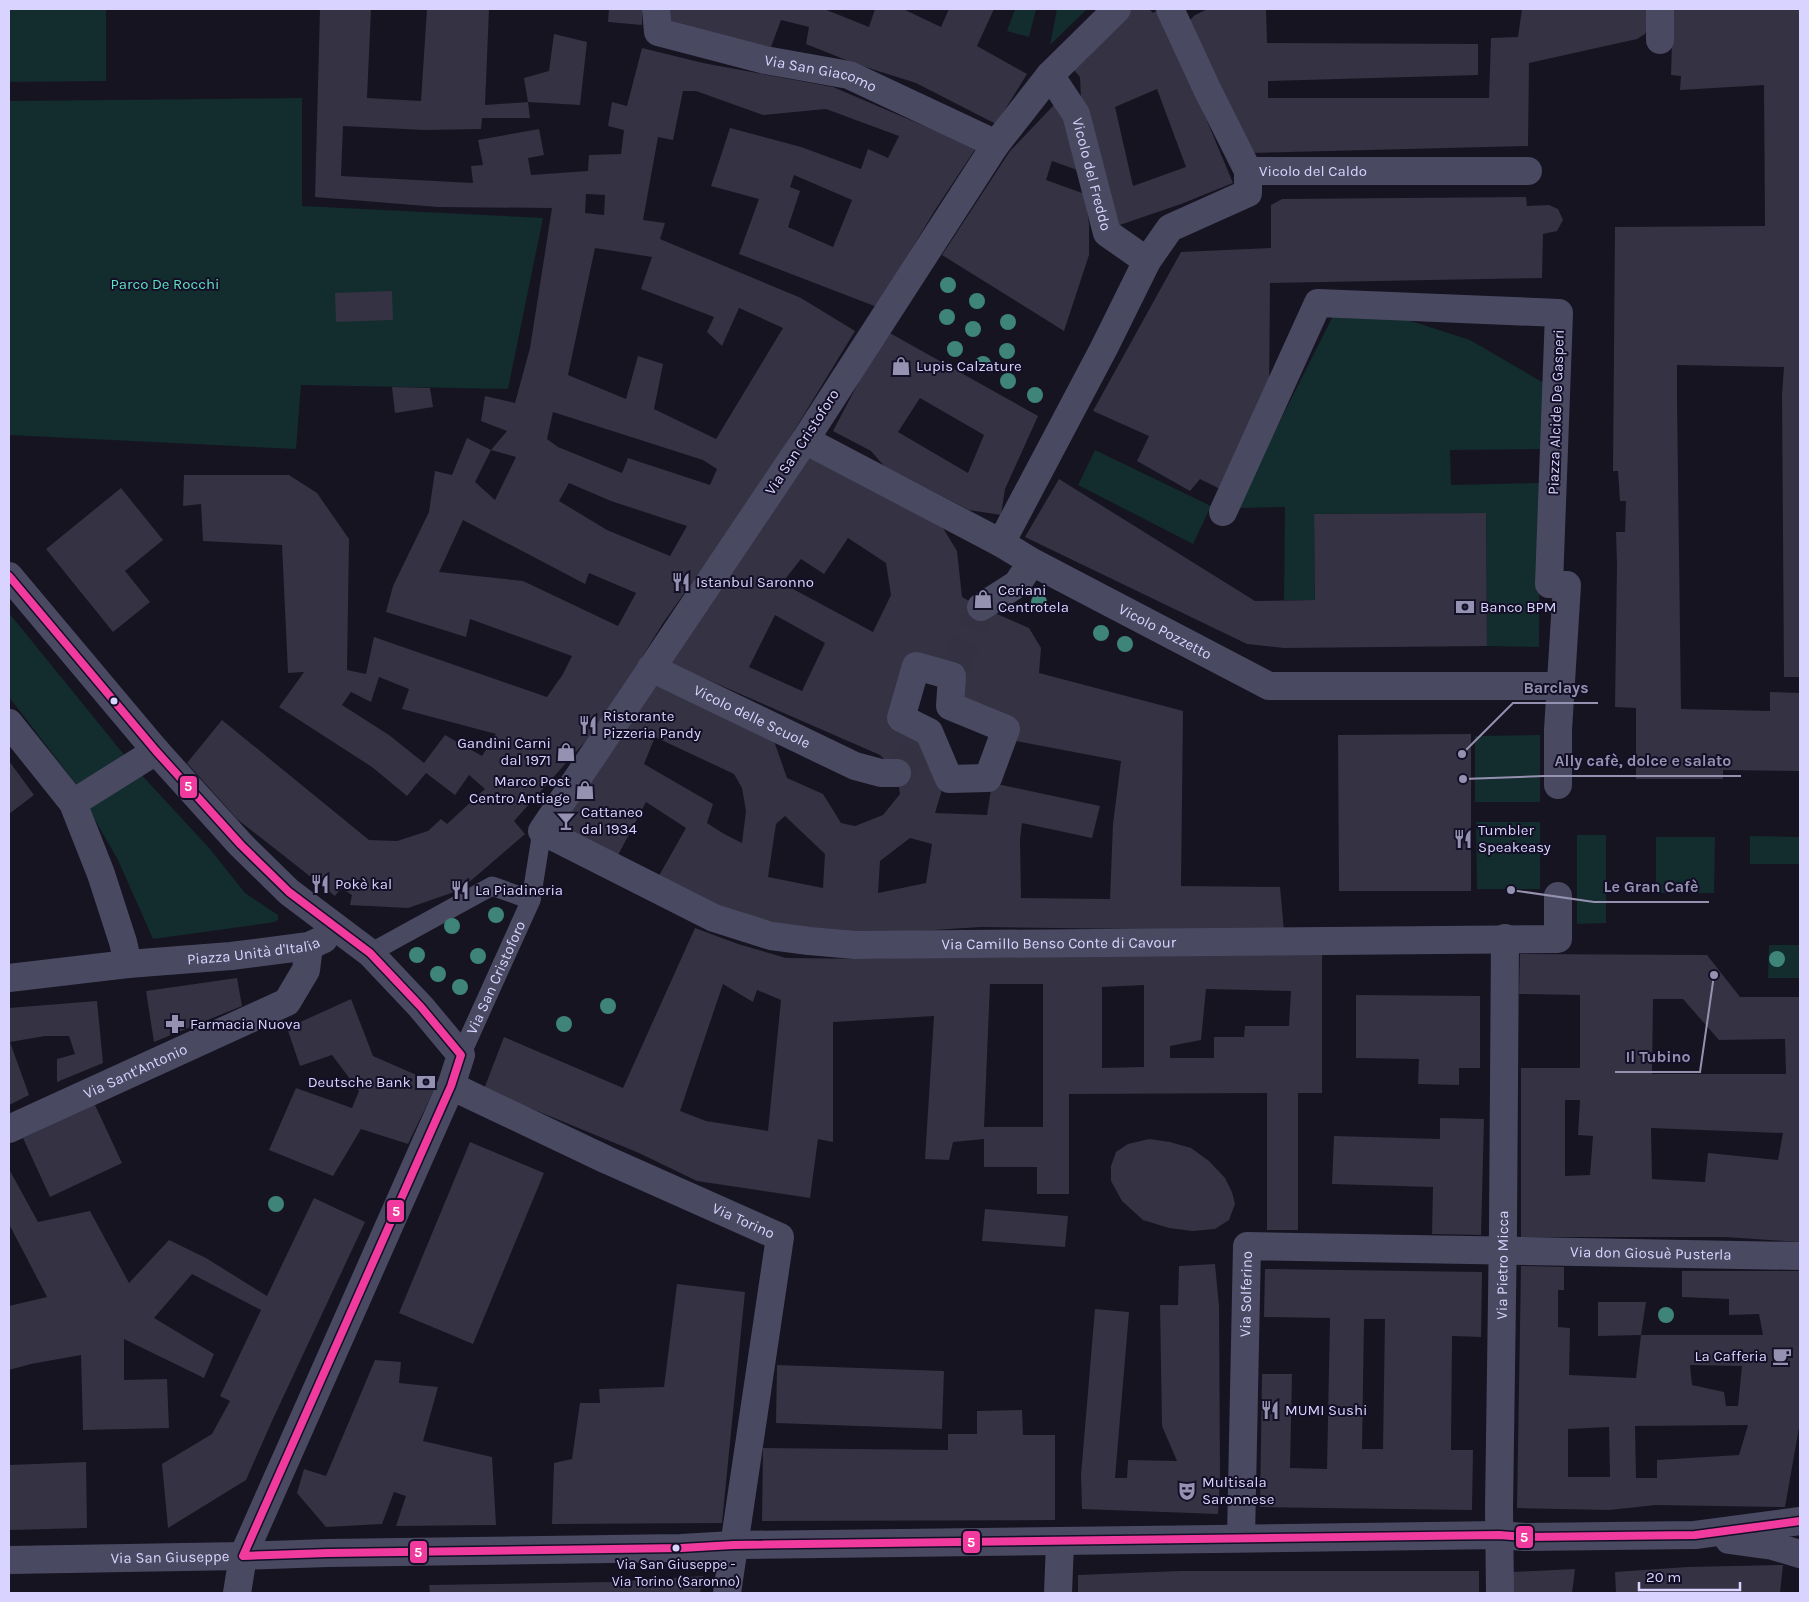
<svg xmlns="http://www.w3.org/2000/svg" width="1809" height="1602" font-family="Karla,sans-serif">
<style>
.green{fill:#132c2d}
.building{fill:#343243;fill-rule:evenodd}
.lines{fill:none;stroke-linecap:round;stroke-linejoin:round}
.street-tunnel{stroke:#333142;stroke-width:28;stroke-dasharray:28 14;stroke-linecap:butt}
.lane{stroke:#4a4962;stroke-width:19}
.street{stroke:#4a4962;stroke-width:28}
.bus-1-casing{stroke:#130f26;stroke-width:11}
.bus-1{stroke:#f13a9d;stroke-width:8}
.tree{fill:#3e8478}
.bus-dot{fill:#d9d4ff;stroke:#130f26;stroke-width:2}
.labels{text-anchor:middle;stroke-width:4;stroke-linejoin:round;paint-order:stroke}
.bus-label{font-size:14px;fill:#d9d4ff;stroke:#130f26}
.street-label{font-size:15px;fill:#d9d4ff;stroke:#130f26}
.park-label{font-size:15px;fill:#5fe0c0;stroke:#130f26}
.poi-label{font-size:15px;fill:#d9d4ff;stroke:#130f26;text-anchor:start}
.leader{fill:none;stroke:#9591b1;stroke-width:2}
.callout-dot{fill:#9591b1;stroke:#130f26;stroke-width:2}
.callout-label{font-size:16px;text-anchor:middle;font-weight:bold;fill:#9591b1;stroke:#130f26;stroke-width:4;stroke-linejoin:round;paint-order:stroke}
.line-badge{stroke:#130f26;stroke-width:2}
.badge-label{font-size:14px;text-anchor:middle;font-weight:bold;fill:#fff}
</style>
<rect width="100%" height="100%" fill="#161421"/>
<path class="green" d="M9 9H106V81L9 82Z
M1015 9H1036L1029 37 1007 31Z
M1057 9H1087L1050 45Z
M302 98V206L543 218 508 389 301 385 296 449 9 435V101Z
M1336 310 1383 312 1470 340 1544 383 1543 449 1450 450 1451 485 1540 483 1539 647 1487 646 1486 513 1314 514 1315 600H1284L1285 507 1236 508Z
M1095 450 1211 506 1193 544 1078 485Z
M9 613 126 757 79 788 9 697Z
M1540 735V802H1475V736Z
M137 770 210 849 245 893 278 915V920L275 922 153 939 118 860 87 806Z
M1476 822H1540V889H1477Z
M1577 835H1606V923L1577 924Z
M1750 836 1800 837V864H1750Z
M1656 837H1715L1714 893H1656Z
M1769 945H1800V978H1768Z"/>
<path class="building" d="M320 9H371L367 98 421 101 427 9H489L485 105 528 102 530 118H482L481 129 425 130 343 126 341 176 473 183 471 166 483 165 478 140 539 129 544 155 528 158 531 175 588 171 589 155 621 154 624 130 608 126 612 102 627 106 642 48 703 63 833 87 976 148 935 210 877 307 739 254 759 199 711 186 730 128 801 147 861 169 868 149 888 158 899 136 826 109 763 115 696 91H683L673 140 658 137 643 220 665 223 660 239 801 298 855 331 756 493 663 623 613 704 584 743 514 821 525 834 460 890 408 908 350 905 352 895 341 888 335 896 237 819 187 763 222 720 369 840 397 841 428 831 441 819 447 824 485 789 469 775 455 795 426 773 407 796 372 767 279 707 304 672 288 673 282 545 203 541 201 504 183 506 184 475H289L317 493 349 539 347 670 366 674 374 637 547 697 563 674 572 656 470 619 466 637 386 612 393 586 429 512 435 471 452 475 467 438 491 450 475 482 495 500 516 457 491 450 507 431 481 421 485 396 515 403 530 348 552 208 438 207 315 197ZM794 175 852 200 833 247 788 227 800 191 790 187ZM586 194 605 195 604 215 585 213ZM595 248 652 257 641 289 714 317 707 332 722 346 739 308 783 328 716 439 654 409 663 364 638 356 626 399 568 375ZM553 412 703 460 717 469 710 485 628 458 622 473 558 447 547 439ZM569 483 611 501 687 526 670 556 607 530 559 501ZM463 520 585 584 589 573 636 593 618 626 523 581 439 572ZM379 677 409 689 402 709 496 734 482 756 445 735 424 763 389 735 342 705 351 692 371 702Z
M609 9H642V25L608 22Z
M662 9H824L869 27 875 9H903L941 27 949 9H994L977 46 1027 74 996 124 916 83 856 64 806 44 809 27 781 20 771 47 669 29Z
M1129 9H1149L1153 13 1156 11 1187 73 1233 183 1181 204 1111 228 1082 121 1080 77 1074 70ZM1157 89 1186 167 1133 186 1115 107Z
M1208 9H1266L1267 43 1478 44V75L1268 81V98H1489L1491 38 1518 37 1522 9H1650L1648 27 1645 34 1637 39 1529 63 1528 146 1247 153 1189 21 1195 15Z
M1673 9H1800V677H1784L1782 394 1784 367 1677 365V399L1681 709 1770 711V692L1800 693V771L1723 770V779H1636V708L1615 707 1617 564 1616 532H1625L1626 501H1620L1618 471H1613L1615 227 1765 226 1764 85 1680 90 1681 76 1671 75Z
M554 34 587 42 580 105 528 102 524 78 549 71Z
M1054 105 1078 133 1080 171 1052 161 1046 180 1085 194 1089 224V255L1064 331 942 255 1010 151Z
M1526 197 1527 206 1549 205 1558 209 1563 220 1557 231 1543 234 1542 278 1270 283 1269 401 1220 489 1200 479 1190 491 1137 461 1149 436 1093 411 1181 252 1271 248V205L1282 199Z
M392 291 393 320 336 322 335 293Z
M888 332 1038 416 1005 489 1001 515 969 510 884 466 871 451 833 431 863 374ZM920 398 984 435 968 473 898 432Z
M392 387 430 388 433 407 395 413Z
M806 452 932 510 957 551 962 597 981 607 1029 628 1041 648 1039 673 1183 711 1181 886 1280 887 1284 931 981 927 855 935 731 918 656 881 686 828 646 802 616 859 559 831 624 722 653 682 773 738 787 778 823 794 841 823 855 826 883 815 900 794 897 773 880 755 667 662ZM848 538 886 563 891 595 873 632 782 583 801 559 824 574ZM775 615 825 643 802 691 749 667ZM955 667V702L1016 741 1121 761 1113 824 1110 899 1021 898 1020 840 1022 823 1092 838 1100 806 992 783 987 815 935 813 945 780 920 732 907 683ZM655 737 734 774 742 788 746 811 742 843 724 834 707 823 713 804 644 764ZM785 816 825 854 823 888 768 877 776 824ZM910 838 932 844 926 883 878 893 880 861Z
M1059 479 1255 601 1315 600 1314 514 1486 513 1487 646 1284 648 1247 644 1025 537Z
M121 488 163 540 125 571 150 602 113 632 46 549Z
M1471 734V891H1339L1338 735Z
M9 761 34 795 9 814Z
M695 928 738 944 786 958 875 959 990 952 1322 953V1093H1298V1230H1267V1093L1069 1094V1194H1037V1167H984V1139L953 1142 949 1160 925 1159 934 1016 833 1022V1142L818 1139 810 1198 697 1181 639 1153 484 1089 504 1037 623 1088ZM723 984 753 1002 757 990 781 1000 768 1131 706 1121 680 1111ZM990 984H1043V1127H984ZM1144 985V1067L1102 1068V987ZM1206 989 1291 991 1289 1026H1245L1244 1037H1214V1058H1170V1046L1201 1040Z
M1520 954 1707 955 1740 997H1800V1242L1725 1237H1521V1068H1580V995L1519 994ZM1653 999H1683L1719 1040 1785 1039 1786 1074H1652ZM1565 1100H1580L1578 1135 1593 1136 1590 1175 1565 1176ZM1651 1128 1783 1133 1778 1160 1708 1153 1705 1182 1652 1179Z
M237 978 242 1006 154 1042 146 991Z
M1356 995 1480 996V1068H1459V1085L1418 1084 1419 1059 1356 1058Z
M351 999 373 1056 437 1084 408 1144 361 1129 333 1176 269 1150 296 1088 352 1108 359 1091 332 1055 300 1066 287 1028Z
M97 1001 103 1063 57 1082V1059L75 1054 69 1036H45L10 1042 29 1095 9 1105V1008Z
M95 1105 122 1163 50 1197 23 1138Z
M1440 1118 1484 1119 1481 1235 1432 1234 1433 1187 1332 1184 1334 1136 1440 1139Z
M1149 1139 1170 1142 1191 1148 1209 1161 1225 1178 1232 1192 1235 1204 1229 1220 1215 1229 1192 1231 1169 1228 1143 1220 1122 1201 1111 1181V1166L1116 1152 1128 1144Z
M470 1142 544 1173 473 1344 399 1313Z
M9 1169 38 1222 90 1211 129 1283 169 1240 206 1258 267 1296 314 1198 365 1222 272 1421 246 1480 168 1528 162 1464 212 1434 230 1401 220 1396 261 1310 192 1274 154 1318 214 1354 204 1378 124 1339V1380L167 1379 169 1428 83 1430 81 1355 31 1364 9 1370V1306L47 1297 9 1224Z
M985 1209 1068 1216 1065 1247 982 1241Z
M1215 1264 1219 1306 1220 1476 1218 1514 1082 1509 1081 1475 1095 1309 1129 1312 1115 1478H1127L1128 1460 1177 1461 1162 1426 1160 1305H1178L1179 1266Z
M1521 1266 1564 1267V1290H1558V1327L1570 1328 1569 1375 1636 1378 1641 1335H1763L1759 1314 1729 1315V1299L1682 1297V1271H1800V1422L1785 1507 1656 1505 1609 1510 1517 1508ZM1690 1365 1742 1366 1738 1406H1726L1724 1392 1692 1385ZM1748 1425 1739 1455 1657 1460V1478H1636L1635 1426ZM1609 1427 1610 1477H1568V1429Z
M1265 1269 1482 1272 1481 1337 1452 1336 1451 1450H1473L1472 1510 1260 1507 1262 1374H1292L1290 1468 1327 1469 1330 1318 1264 1317ZM1364 1319H1385L1383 1449H1362Z
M677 1284 745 1292 722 1523 552 1524 554 1463 572 1459 580 1403H600L599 1389 664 1387Z
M1598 1302H1646L1641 1335 1598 1336Z
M375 1360 401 1362 399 1383 438 1387 423 1441 492 1457 496 1525 396 1526 406 1496 394 1492 382 1524 326 1527 297 1493 304 1469 326 1476Z
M777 1365 944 1371 942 1429 776 1423Z
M1022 1410 1023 1435H1055V1520L762 1521 763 1448 948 1450V1434H977V1411Z
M86 1462 87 1528 9 1530V1465Z
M1783 1565 1780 1593H1616L1615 1572 1687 1567Z
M1575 1569 1572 1593H1513V1572Z
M1180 1571H1479V1593H1078V1575Z
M703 1576 700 1593H430L429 1585 612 1582Z"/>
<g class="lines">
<path class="street-tunnel" d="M955 667 981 607
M897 773 925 742"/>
<g class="lane">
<path d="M370 953 492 886 531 900"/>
<path id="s1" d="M461 1055 531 900 542 831"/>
</g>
<g class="street">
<path id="s2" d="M656 9 658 32 765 60 849 75 996 144"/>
<path id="s3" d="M1117 9 1050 75 996 144 805 440 542 831 714 918 771 936 809 941 855 945 1558 939V896"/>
<path d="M1660 40V9"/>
<path id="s4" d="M1050 75 1076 114 1107 233 1147 261"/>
<path id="s5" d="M1248 171H1528"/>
<path id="s6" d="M805 440 1001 543 1032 562 1269 686H1560"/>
<path d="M1223 512 1318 303 1559 313 1549 584 1567 585 1558 730V785"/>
<path d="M1001 543 1104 348 1147 261 1170 228 1248 193V171L1207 89 1170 9"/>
<path d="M9 576 156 751 241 845 289 892 370 953 421 1007 461 1055 451 1086 243 1556 237 1593"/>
<path d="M981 607 1017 584 1032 562"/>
<path d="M916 666 952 676 950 706 1006 729 988 778 949 779 929 732 901 718Z"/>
<path id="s7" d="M651 668 855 766 881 773H897"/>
<path d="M9 723 73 803 101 874 123 942 128 964"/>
<path d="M73 803 156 751"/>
<path id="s8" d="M9 978 128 964 231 956 309 946 324 939"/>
<path id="s9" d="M451 1086 607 1160 780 1237 727 1593"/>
<path id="s10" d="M9 1129 287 1002 306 970 309 946"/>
<path id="s11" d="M1241 1538 1247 1246 1800 1256"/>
<path d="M1729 1540 1773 1546 1800 1554"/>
<path id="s12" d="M9 1560 243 1556 328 1553 681 1548 733 1545C988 1543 1244 1538 1499 1535L1525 1537 1695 1535 1800 1521"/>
<path d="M1058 1593 1060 1543"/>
<path id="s13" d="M1500 1593 1499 1510 1503 1228 1505 938"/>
</g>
<g class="bus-1-casing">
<path id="bus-1" d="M9 576 156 751 241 845 289 892 370 953 421 1007 461 1055 451 1086 243 1556 328 1553 681 1548 733 1545 1499 1535 1525 1537 1695 1535 1800 1521"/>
</g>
<use href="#bus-1" class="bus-1"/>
</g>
<g class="tree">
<circle cx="948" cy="285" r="8"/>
<circle cx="977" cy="301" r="8"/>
<circle cx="947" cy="317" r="8"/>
<circle cx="1008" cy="322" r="8"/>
<circle cx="973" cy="329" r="8"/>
<circle cx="955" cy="349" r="8"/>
<circle cx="1007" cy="351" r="8"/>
<circle cx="983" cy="364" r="8"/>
<circle cx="1008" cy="381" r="8"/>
<circle cx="1035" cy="395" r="8"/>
<circle cx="1039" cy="602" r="8"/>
<circle cx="1101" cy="633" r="8"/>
<circle cx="1125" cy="644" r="8"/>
<circle cx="496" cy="915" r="8"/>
<circle cx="452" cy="926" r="8"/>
<circle cx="417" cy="955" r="8"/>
<circle cx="478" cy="956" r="8"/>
<circle cx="1777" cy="959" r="8"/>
<circle cx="438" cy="974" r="8"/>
<circle cx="460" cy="987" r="8"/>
<circle cx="608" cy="1006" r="8"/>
<circle cx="564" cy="1024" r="8"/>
<circle cx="276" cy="1204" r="8"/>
<circle cx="1666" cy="1315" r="8"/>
</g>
<defs>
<g id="shop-bare" transform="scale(1.5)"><path d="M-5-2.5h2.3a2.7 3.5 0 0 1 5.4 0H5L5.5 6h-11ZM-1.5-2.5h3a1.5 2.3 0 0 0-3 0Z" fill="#9591b1" stroke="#130f26" stroke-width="2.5" paint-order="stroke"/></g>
<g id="restaurant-bare" transform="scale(1.5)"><path d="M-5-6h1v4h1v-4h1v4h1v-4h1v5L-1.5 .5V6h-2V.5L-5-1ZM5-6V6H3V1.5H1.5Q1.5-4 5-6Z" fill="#9591b1" stroke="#130f26" stroke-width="2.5" paint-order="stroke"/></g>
<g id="bank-bare" transform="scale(1.5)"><path d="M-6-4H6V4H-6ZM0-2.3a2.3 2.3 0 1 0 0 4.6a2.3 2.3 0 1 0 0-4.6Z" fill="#9591b1" stroke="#130f26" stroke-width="2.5" paint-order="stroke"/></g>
<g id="bar-bare" transform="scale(1.5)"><path d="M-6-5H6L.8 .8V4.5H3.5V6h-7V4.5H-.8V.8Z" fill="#9591b1" stroke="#130f26" stroke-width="2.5" paint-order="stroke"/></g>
<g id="pharmacy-bare" transform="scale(1.5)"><path d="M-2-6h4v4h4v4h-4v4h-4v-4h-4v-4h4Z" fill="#9591b1" stroke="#130f26" stroke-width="2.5" paint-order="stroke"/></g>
<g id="cafe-bare" transform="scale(1.5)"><path d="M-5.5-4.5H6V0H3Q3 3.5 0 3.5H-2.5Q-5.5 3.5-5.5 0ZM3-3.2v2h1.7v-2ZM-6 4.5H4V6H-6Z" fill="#9591b1" stroke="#130f26" stroke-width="2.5" paint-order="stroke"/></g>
<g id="theatre-bare" transform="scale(1.5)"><path d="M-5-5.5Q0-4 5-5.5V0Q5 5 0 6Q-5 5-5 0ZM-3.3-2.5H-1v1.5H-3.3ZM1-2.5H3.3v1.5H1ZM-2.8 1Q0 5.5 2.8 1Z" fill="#9591b1" stroke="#130f26" stroke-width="2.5" paint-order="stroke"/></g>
</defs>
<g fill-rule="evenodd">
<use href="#shop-bare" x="901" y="366"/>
<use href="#restaurant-bare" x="681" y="582"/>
<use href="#shop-bare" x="983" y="599"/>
<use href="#bank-bare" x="1465" y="607"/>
<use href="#restaurant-bare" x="588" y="725"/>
<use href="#shop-bare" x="566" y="752"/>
<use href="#shop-bare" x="585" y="790"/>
<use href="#bar-bare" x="566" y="821"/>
<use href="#restaurant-bare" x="1463" y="839"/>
<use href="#restaurant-bare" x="320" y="884"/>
<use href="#restaurant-bare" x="460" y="890"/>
<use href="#pharmacy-bare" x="175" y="1024"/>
<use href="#bank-bare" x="426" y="1082"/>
<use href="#cafe-bare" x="1782" y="1356"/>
<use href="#restaurant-bare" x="1270" y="1410"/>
<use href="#theatre-bare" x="1187" y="1491"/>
</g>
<g class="bus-dot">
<circle cx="114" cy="701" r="4.5"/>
<circle cx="676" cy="1548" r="4.5"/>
</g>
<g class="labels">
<g class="bus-label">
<text x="676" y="1569">Via San Giuseppe -<tspan x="676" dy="17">Via Torino (Saronno)</tspan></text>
</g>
<g class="street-label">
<text dy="5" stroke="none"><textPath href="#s2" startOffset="191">Via San Giacomo</textPath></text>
<text dy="5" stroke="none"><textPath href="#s5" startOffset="65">Vicolo del Caldo</textPath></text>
<text dy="5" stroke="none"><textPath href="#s4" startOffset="109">Vicolo del Freddo</textPath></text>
<text transform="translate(1556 412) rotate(-88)" y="5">Piazza Alcide De Gasperi</text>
<text transform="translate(802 442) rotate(-57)" y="5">Via San Cristoforo</text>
<text dy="5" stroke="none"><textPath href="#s6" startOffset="408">Vicolo Pozzetto</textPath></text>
<text dy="5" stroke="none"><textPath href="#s7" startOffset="112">Vicolo delle Scuole</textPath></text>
<text dy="5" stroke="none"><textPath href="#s3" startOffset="1546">Via Camillo Benso Conte di Cavour</textPath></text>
<text dy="5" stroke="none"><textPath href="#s8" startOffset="246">Piazza Unità d'Italia</textPath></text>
<text dy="5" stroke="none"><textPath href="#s1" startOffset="85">Via San Cristoforo</textPath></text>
<text dy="5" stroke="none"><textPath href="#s10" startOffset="139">Via Sant'Antonio</textPath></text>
<text dy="5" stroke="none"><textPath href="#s9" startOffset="322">Via Torino</textPath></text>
<text dy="5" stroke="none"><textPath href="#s11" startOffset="696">Via don Giosuè Pusterla</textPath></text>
<text dy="5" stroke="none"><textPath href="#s13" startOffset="328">Via Pietro Micca</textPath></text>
<text dy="5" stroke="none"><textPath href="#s11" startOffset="244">Via Solferino</textPath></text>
<text dy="5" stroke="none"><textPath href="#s12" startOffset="161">Via San Giuseppe</textPath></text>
</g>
<g class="park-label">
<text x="165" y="289">Parco De Rocchi</text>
</g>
<g class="poi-label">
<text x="916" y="371">Lupis Calzature</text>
<text x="696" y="587">Istanbul Saronno</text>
<text x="998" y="595">Ceriani<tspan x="998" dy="17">Centrotela</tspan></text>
<text x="1480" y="612">Banco BPM</text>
<text x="603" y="721">Ristorante<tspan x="603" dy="17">Pizzeria Pandy</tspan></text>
<text x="551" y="748" text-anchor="end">Gandini Carni<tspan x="551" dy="17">dal 1971</tspan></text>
<text x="570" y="786" text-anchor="end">Marco Post<tspan x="570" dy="17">Centro Antiage</tspan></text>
<text x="581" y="817">Cattaneo<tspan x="581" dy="17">dal 1934</tspan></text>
<text x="1478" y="835">Tumbler<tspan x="1478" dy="17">Speakeasy</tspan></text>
<text x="335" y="889">Pokè kal</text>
<text x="475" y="895">La Piadineria</text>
<text x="190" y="1029">Farmacia Nuova</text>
<text x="411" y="1087" text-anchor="end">Deutsche Bank</text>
<text x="1767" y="1361" text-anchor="end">La Cafferia</text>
<text x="1285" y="1415">MUMI Sushi</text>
<text x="1202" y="1487">Multisala<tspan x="1202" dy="17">Saronnese</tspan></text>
</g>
</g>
<path class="leader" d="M1462 754L1513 703H1598M1463 779L1544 776H1741M1511 890L1594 902H1709M1714 975L1700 1072H1615"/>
<g class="callout-dot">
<circle cx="1462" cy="754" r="5"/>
<circle cx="1463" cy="779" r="5"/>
<circle cx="1511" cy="890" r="5"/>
<circle cx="1714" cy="975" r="5"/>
</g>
<g class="callout-label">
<text x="1556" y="693">Barclays</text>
<text x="1643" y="766">Ally cafè, dolce e salato</text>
<text x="1651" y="892">Le Gran Cafè</text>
<text x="1658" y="1062">Il Tubino</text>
</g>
<g class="line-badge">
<rect x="179" y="775" width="19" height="24" rx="5" fill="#f13a9d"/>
<rect x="386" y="1199" width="19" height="24" rx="5" fill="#f13a9d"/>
<rect x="1515" y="1525" width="19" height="24" rx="5" fill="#f13a9d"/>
<rect x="962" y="1530" width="19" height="24" rx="5" fill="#f13a9d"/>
<rect x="409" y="1540" width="19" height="24" rx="5" fill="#f13a9d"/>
</g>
<g class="badge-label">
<text x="188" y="791">5</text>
<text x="396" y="1216">5</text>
<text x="1524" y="1542">5</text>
<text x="971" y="1547">5</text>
<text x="418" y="1557">5</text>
</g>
<rect width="1809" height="1602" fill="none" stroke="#d9d4ff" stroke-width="20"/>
<path d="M1639 1582v8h101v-8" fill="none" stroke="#d9d4ff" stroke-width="2.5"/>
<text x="1646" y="1582" font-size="15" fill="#d9d4ff" stroke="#130f26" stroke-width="4" paint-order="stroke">20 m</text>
</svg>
